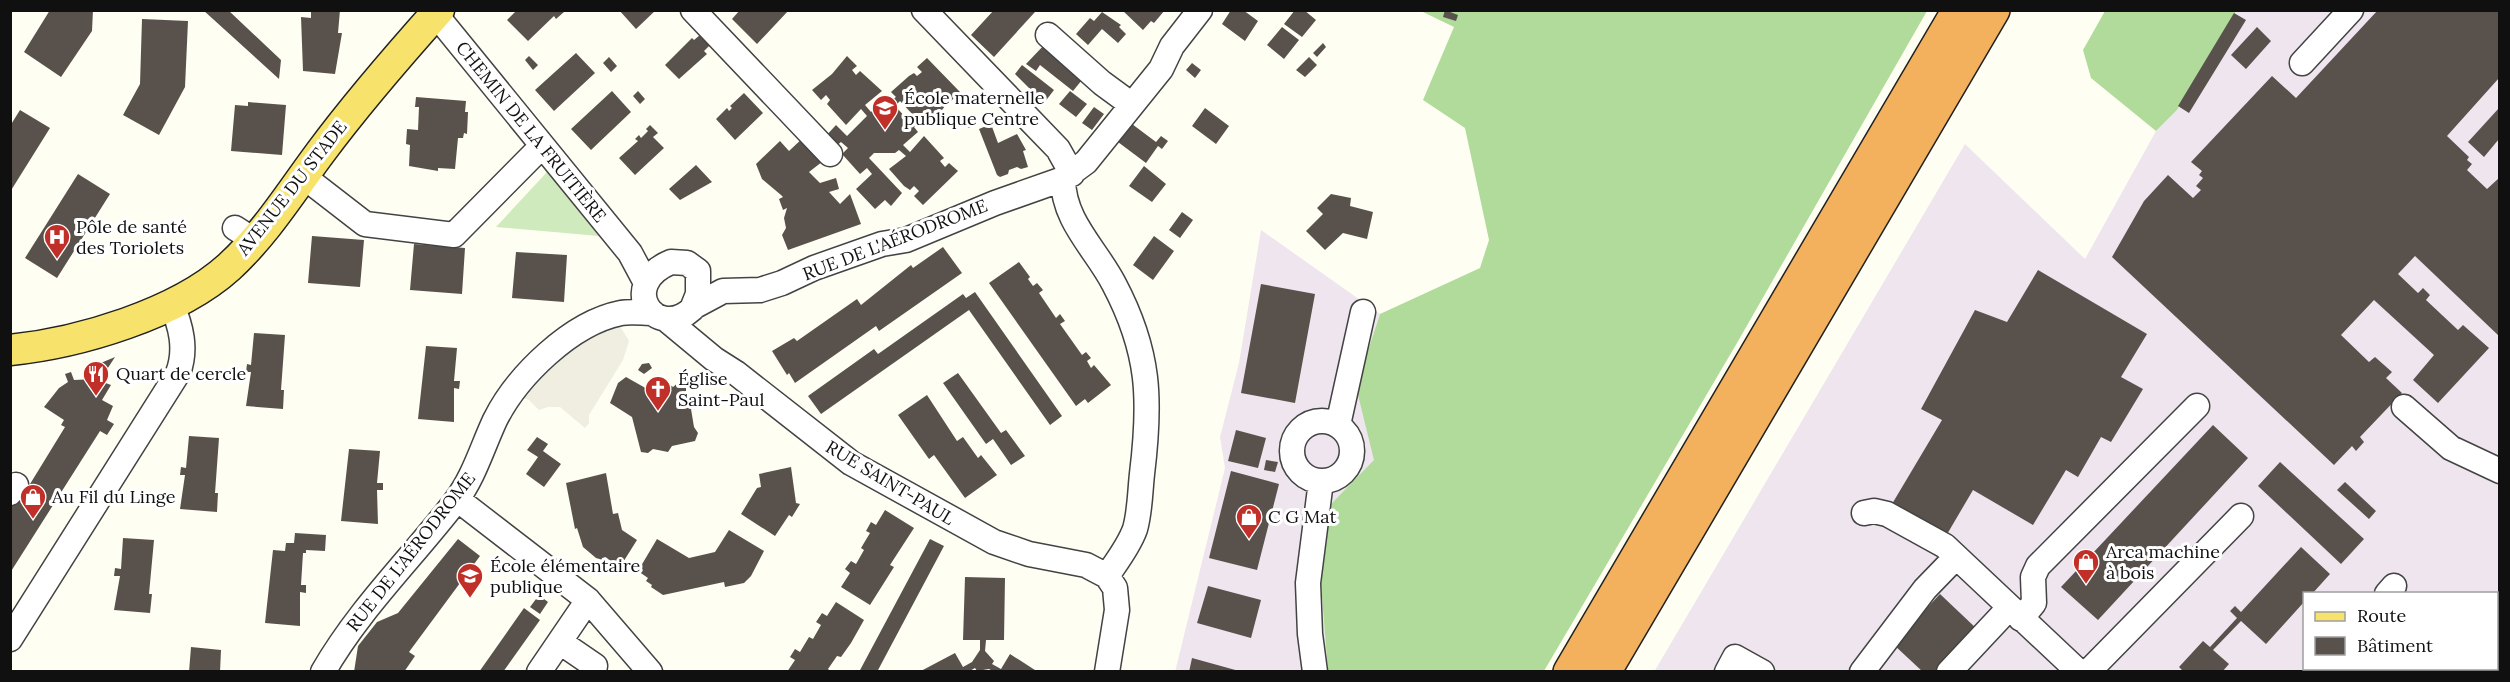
<svg xmlns="http://www.w3.org/2000/svg" width="2510" height="682" font-family="Lora,serif">
<style>
.industrial{fill:#eee5ee;fill-rule:evenodd}
.green{fill:#cfeabc}
.forest{fill:#b1db9b}
.plaza{fill:#f0eee1}
.building{fill:#59524c;fill-rule:evenodd}
.lines{fill:none;stroke-linecap:round;stroke-linejoin:round}
.minor-casing{stroke:#434343;stroke-width:27}
.major-casing{stroke:#212121;stroke-width:33}
.highway-casing{stroke:#212121;stroke-width:36}
.minor{stroke:#fff;stroke-width:24}
.major{stroke:#f7e36b;stroke-width:30}
.highway{stroke:#f3b15d;stroke-width:33}
.labels{text-anchor:middle;stroke-width:6;stroke-linejoin:round;paint-order:stroke}
.poi-label{font-size:18px;fill:#101010;stroke:#fff;text-anchor:start}
.street-label{font-size:18px;fill:#101010;stroke:#fff}
</style>
<rect width="100%" height="100%" fill="#fffef3"/>
<path class="industrial" d="M2236 11H2499V671L1654 672 1965 144 2085 259 2156 131 2177 110ZM2304 594H2496V668H2304Z
M1261 230 1380 314 1356 387 1375 460 1331 504 1321 584 1328 671 1175 672 1225 468 1220 437 1239 363Z"/>
<path class="green" d="M547 172 599 236 496 227Z"/>
<path class="forest" d="M1421 11H1927L1737 343 1544 671 1328 672 1321 584 1331 504 1374 460 1356 387 1380 314 1480 268 1489 240 1465 128 1423 100 1454 27Z
M2105 11H2236L2177 110 2156 131 2091 78 2083 50Z"/>
<path class="plaza" d="M618 323 629 341 623 360 589 415V423L585 428 560 407H548L539 410 529 400 519 397 561 353Z"/>
<path class="building" d="M50 10H93L92 31 61 77 24 52Z
M203 10H228L281 60 279 79Z
M311 10H340L338 33H342L335 74 303 71 301 17 311 18Z
M517 10H563L564 12 556 19 554 16 528 41 507 20Z
M619 10H656L636 29Z
M740 10H789L757 44 732 19Z
M994 10 1035 12 994 57 971 35Z
M1122 10H1165L1154 23 1151 21 1143 30Z
M1231 10H1243L1258 21 1245 41 1222 24Z
M1295 10H1304L1316 20 1302 37 1284 24Z
M1445 10 1458 15 1456 21 1443 17Z
M2378 10H2499V78L2447 136 2469 157 2467 160 2472 164 2467 170 2487 189 2499 178V336L2415 256 2398 274 2418 293 2423 288 2430 295 2426 300 2458 330 2463 325 2489 348 2438 403 2413 380 2434 355 2374 300 2341 335 2369 362 2375 357 2392 372 2386 378 2402 393 2360 437 2364 442 2356 451 2352 446 2334 465 2112 257 2144 201 2168 175 2193 198 2201 190 2196 186 2203 178 2199 175 2202 171 2191 162 2272 76 2296 98Z
M1102 12 1121 25 1119 27 1126 34 1118 43 1102 29 1088 45 1076 34 1090 18 1094 21Z
M2234 13 2246 20 2189 113 2178 106Z
M142 19 188 21 185 87 159 135 123 115 140 84Z
M1282 27 1299 40 1284 59 1267 45Z
M2257 27 2271 41 2246 69 2231 55Z
M700 35 710 45 704 51 707 54 679 79 665 65 692 38 694 40Z
M1046 43 1086 75 1073 91 1040 65 1036 71 1026 64Z
M1323 43 1326 47 1317 57 1313 53Z
M576 53 595 73 554 111 535 90Z
M529 56 538 65 533 70 525 60Z
M847 56 857 66 852 70 856 75 860 71 882 91 865 105 871 112 886 98 890 102 896 97 891 92 909 76 914 73 917 76 922 72 917 67 927 58 960 92 950 102 946 98 941 103 945 106 942 110 925 127 920 121 914 127 918 132 903 145 910 152 924 136 944 158 940 161 945 167 949 163 958 171 923 205 914 196 919 191 914 186 910 190 904 186 889 169 906 156 899 150 895 153H874L869 158 902 193 891 206 885 200 875 209 856 189 872 174 867 168 860 174 842 154 848 148 841 142 835 147 825 137 836 125 847 136 867 116 861 109 846 125 827 104 830 100 826 95 821 100 812 90 832 74ZM900 101 915 117 910 122 895 106Z
M609 57 617 66 611 72 603 63Z
M1309 57 1317 65 1305 77 1296 70Z
M1192 63 1201 70 1195 78 1186 70Z
M1022 65 1054 90 1044 103 1015 74Z
M612 91 631 112 591 150 571 129Z
M638 91 645 99 640 104 633 96Z
M1070 91 1087 104 1076 117 1059 104Z
M744 93 763 113 735 140 716 119 727 108 729 111 732 108 730 106Z
M416 97 466 101 465 112H468L467 134 464 133 463 138H458L455 169 438 168V171L409 166 410 145 406 144 407 129 418 130 419 107H415Z
M248 102 286 105 282 155 231 151 235 105 248 106Z
M1094 107 1104 114 1092 130 1082 123Z
M1205 108 1229 126 1216 144 1192 126Z
M2499 108V139L2484 157 2468 142Z
M20 110 50 128 10 192V126Z
M973 118 975 126 968 128 965 121Z
M1128 121 1156 142 1161 136 1168 141 1162 149 1158 146 1146 163 1114 139Z
M991 124 998 143 1017 134 1026 150 1023 151 1028 167 1021 169 1017 167 1009 170 1008 174 1000 177 997 175 979 129Z
M650 125 658 133 653 137 664 148 635 175 619 158 638 141 635 139 639 135 641 138 648 131 646 129Z
M805 136 827 158 809 172 820 183 836 178 839 189 829 192 840 204 850 194 861 224 788 250 782 235 786 228 784 218 787 208 783 210 779 199 783 197 781 195 762 179 756 164 780 141 789 151Z
M696 165 712 182 680 200 669 189Z
M1144 166 1166 184 1152 202 1129 186Z
M78 174 110 194 57 278 25 258Z
M1331 194 1351 198 1350 206 1373 212 1367 239 1343 233 1325 250 1306 231 1323 214 1317 208Z
M1182 212 1193 220 1180 238 1169 230Z
M312 236 364 240 360 287 308 283Z
M1154 236 1174 251 1153 280 1133 265Z
M414 244 465 248 462 294 410 290Z
M943 247 962 273 879 331 876 326 795 383 789 373 787 375 772 351 794 338 797 341 857 299 861 305 911 265 913 268Z
M516 252 567 255 564 302 512 298Z
M1019 262 1030 277 1028 279 1033 286 1037 283 1043 290 1039 293 1056 318 1060 314 1065 321 1060 324 1082 355 1086 352 1091 358 1087 361 1091 368 1094 365 1111 385 1088 403 1085 399 1076 406 989 283Z
M2038 270 2147 334 2121 377 2143 389 2111 442 2101 437 2078 477 2066 470 2033 525 1973 490 1946 536 1892 504 1942 420 1921 409 1975 310 2007 322Z
M1261 284 1315 294 1295 403 1241 393Z
M975 292 1062 416 1050 425 969 310 821 414 808 396 874 349 878 354 963 294 966 298Z
M254 333 285 335 281 390H284L283 409 246 406 251 372H246L247 364 251 365Z
M426 346 457 348 454 381H460L459 389 454 388V422L418 419Z
M115 357 104 374 93 372 96 365Z
M649 363 652 368 644 374 638 370 642 364Z
M71 372 74 380 95 379 111 385 102 400 113 406 107 420 114 424 107 435 100 431 10 573V506L15 500 19 502 65 427 61 425 64 420 44 407 59 388 68 382 65 374Z
M958 373 1001 433 1006 430 1025 456 1011 465 993 439 986 444 943 383Z
M626 377 649 390 670 385 673 387 679 382 686 385V395L689 397 694 427 698 433 695 441 672 446 668 452 653 449 648 453 641 452 632 417 610 403 618 383Z
M927 395 957 441 963 437 978 458 981 455 997 475 965 498 934 455 929 459 898 415Z
M2213 425 2248 458 2098 620 2061 587Z
M1236 430 1266 438 1258 468 1228 461Z
M189 436 219 438 215 493H218L217 512 180 509 185 475H180L181 467 186 468Z
M537 437 548 444 543 451 561 464 544 487 526 474 538 457 527 450Z
M349 449 380 451 377 483H383V490H377L378 524 341 521Z
M1266 460 1278 462 1275 472 1264 470Z
M2280 462 2364 539 2341 564 2258 486Z
M791 467 796 503 800 504 792 517 789 515 775 536 741 514 757 488 761 487 759 474Z
M1231 471 1279 484 1257 570 1209 558Z
M606 473 613 514 618 513 622 530 637 540 620 567 605 557 603 560 596 558 583 547 577 528 575 529 566 483Z
M2345 482 2376 511 2369 519 2337 490Z
M885 510 914 528 890 565 894 567 870 605 841 587 850 573 845 569 851 561 856 564 864 550 861 548 870 533 866 531 871 522 876 525Z
M729 530 764 551 751 576 744 583 725 587 724 582 663 595 651 587 652 585 646 581 648 578 638 571 657 539 689 558 715 552Z
M295 533 326 535 325 551 306 550V553H303L301 585H306V593L300 592V626L265 623 273 550 285 551 286 543H294Z
M123 538 154 540 149 594H152L150 613 114 610 120 576H114L115 568 121 569Z
M458 539 480 556 409 652 415 656 404 672H354L358 646 377 622 398 613Z
M930 539 944 546 894 640 877 672H859Z
M2301 547 2330 574 2312 594H2304V602L2266 644 2241 621 2213 650 2229 664 2222 672H2184L2179 667 2203 641 2210 647 2237 618 2230 611 2235 606 2241 612Z
M965 577 1005 578 1004 640H986L985 651 994 661 992 664 1001 669 1010 654 1038 672H994L989 669 977 671 975 668 968 672H919L955 653 963 667 972 662 980 650V640H963Z
M1208 586 1261 600 1251 638 1197 623Z
M1940 594 1978 630 1940 672H1923L1893 644Z
M539 595 548 602 540 614 530 607Z
M836 602 864 620 851 643 841 657 837 656 828 669 831 672H787L795 660 790 657 795 649 800 652 809 637 813 639 821 625 816 622 822 613 827 616Z
M524 608 540 620 503 672H479Z
M191 647 221 650 220 672H189Z
M1192 658 1239 671V672H1189Z
M2304 667 2367 669 2370 672H2303Z"/>
<g class="lines">
<g class="minor-casing">
<path id="minor" d="M432 10 630 253 645 281
M693 10 830 154
M924 10 1058 149 1072 174
M1048 35 1102 83 1132 105
M2302 63 2351 10
M303 176 365 224 454 235 542 146
M1063 179C1063 221 1096 249 1114 284 1150 352 1151 400 1142 474 1140 492 1140 512 1135 529 1129 546 1117 561 1107 576
M235 228 255 241
M671 262 687 263 698 271V294L692 309C656 342 616 285 671 262Z
M695 306 723 291 760 290 782 283 814 268 882 244 906 240 995 203 1063 179 1086 162 1161 69 1172 46 1200 10
M667 320 714 359 736 373 851 463 994 542 1029 554 1086 565 1107 576 1115 588 1117 610 1107 672
M2404 407 2451 448 2500 471
M1292 451a30 30 0 1 1 60 0a30 30 0 1 1-60 0Z
M1338 425 1363 312
M10 493 16 485
M457 499 588 600 650 672
M1864 513 1874 511 1887 514 1945 546 2079 672
M2387 594 2394 586
M2021 619 2034 603 2033 577 2038 566 2197 406
M10 639 178 373C187 349 181 326 171 303
M560 642 595 666 591 672
M2386 668 2389 672
M323 672C359 609 411 559 455 502 474 477 482 448 495 420 517 376 571 323 621 313 631 311 643 313 653 313
M539 672 588 600
M1315 672 1310 634 1308 583 1321 481
M1727 672 1735 657 1762 672
M1862 672 1925 589 1956 557
M1949 672 2009 608
M2088 672 2241 516"/>
</g>
<g class="major-casing">
<path id="major" d="M10 350C79 343 177 314 229 267 265 234 291 192 320 153 357 103 397 57 439 10"/>
</g>
<g class="highway-casing">
<path id="highway" d="M1570 672 1959 10
M1604 672 1993 10"/>
</g>
<use href="#minor" class="minor"/>
<use href="#major" class="major"/>
<use href="#highway" class="highway"/>
</g>
<defs>
<g id="school-pin" transform="scale(1.35)"><path d="M0 17L-7.5 6A9.5 9.5 0 1 1 7.5 6Z" fill="#c03028" stroke="#fff"/><path d="M0-5L7-2L0 1L-7-2ZM-4 1L0 2.5L4 1V4Q0 6-4 4Z" fill="#fff"/></g>
<g id="hospital-pin" transform="scale(1.35)"><path d="M0 17L-7.5 6A9.5 9.5 0 1 1 7.5 6Z" fill="#c03028" stroke="#fff"/><path d="M-5-5h3v3.5h4V-5h3V5h-3V1.5h-4V5h-3Z" fill="#fff"/></g>
<g id="restaurant-pin" transform="scale(1.35)"><path d="M0 17L-7.5 6A9.5 9.5 0 1 1 7.5 6Z" fill="#c03028" stroke="#fff"/><path d="M-5-6h1v4h1v-4h1v4h1v-4h1v5L-1.5 .5V6h-2V.5L-5-1ZM5-6V6H3V1.5H1.5Q1.5-4 5-6Z" fill="#fff"/></g>
<g id="church-pin" transform="scale(1.35)"><path d="M0 17L-7.5 6A9.5 9.5 0 1 1 7.5 6Z" fill="#c03028" stroke="#fff"/><path d="M-1.2-6h2.4v3.5h3.3v2.4h-3.3V6h-2.4V-.1h-3.3v-2.4h3.3Z" fill="#fff"/></g>
<g id="shop-pin" transform="scale(1.35)"><path d="M0 17L-7.5 6A9.5 9.5 0 1 1 7.5 6Z" fill="#c03028" stroke="#fff"/><path d="M-5-2.5h2.3a2.7 3.5 0 0 1 5.4 0H5L5.5 6h-11ZM-1.5-2.5h3a1.5 2.3 0 0 0-3 0Z" fill="#fff"/></g>
</defs>
<g fill-rule="evenodd">
<use href="#school-pin" x="885" y="108"/>
<use href="#hospital-pin" x="57" y="237"/>
<use href="#restaurant-pin" x="96" y="374"/>
<use href="#church-pin" x="658" y="389"/>
<use href="#shop-pin" x="33" y="497"/>
<use href="#shop-pin" x="1249" y="517"/>
<use href="#shop-pin" x="2086" y="562"/>
<use href="#school-pin" x="470" y="576"/>
</g>
<g class="labels">
<g class="poi-label">
<text x="904" y="104">École maternelle<tspan x="904" dy="21">publique Centre</tspan></text>
<text x="76" y="233">Pôle de santé<tspan x="76" dy="21">des Toriolets</tspan></text>
<text x="116" y="380">Quart de cercle</text>
<text x="678" y="385">Église<tspan x="678" dy="21">Saint-Paul</tspan></text>
<text x="52" y="503">Au Fil du Linge</text>
<text x="1268" y="523">C G Mat</text>
<text x="2106" y="558">Arca machine<tspan x="2106" dy="21">à bois</tspan></text>
<text x="490" y="572">École élémentaire<tspan x="490" dy="21">publique</tspan></text>
</g>
<g class="street-label">
<text transform="translate(531 132) rotate(51)" y="6">CHEMIN DE LA FRUITIÈRE</text>
<text transform="translate(292 188) rotate(-52)" y="6">AVENUE DU STADE</text>
<text transform="translate(895 240) rotate(-21)" y="6">RUE DE L'AÉRODROME</text>
<text transform="translate(890 483) rotate(31)" y="6">RUE SAINT-PAUL</text>
<text transform="translate(411 552) rotate(-52)" y="6">RUE DE L'AÉRODROME</text>
</g>
</g>
<rect width="2510" height="682" fill="none" stroke="#101010" stroke-width="24"/>
<rect x="2303" y="592" width="195" height="78" fill="#ffffff" stroke="#9f9f9f" stroke-width="1.5"/>
<rect x="2315" y="612" width="30" height="9" fill="#f7e36b" stroke="#9f9f9f" stroke-width="1.5"/>
<text x="2357" y="622" font-size="18" fill="#101010">Route</text>
<rect x="2315" y="637" width="30" height="18" fill="#59524c" stroke="#9f9f9f" stroke-width="1.5"/>
<text x="2357" y="652" font-size="18" fill="#101010">Bâtiment</text>
</svg>
